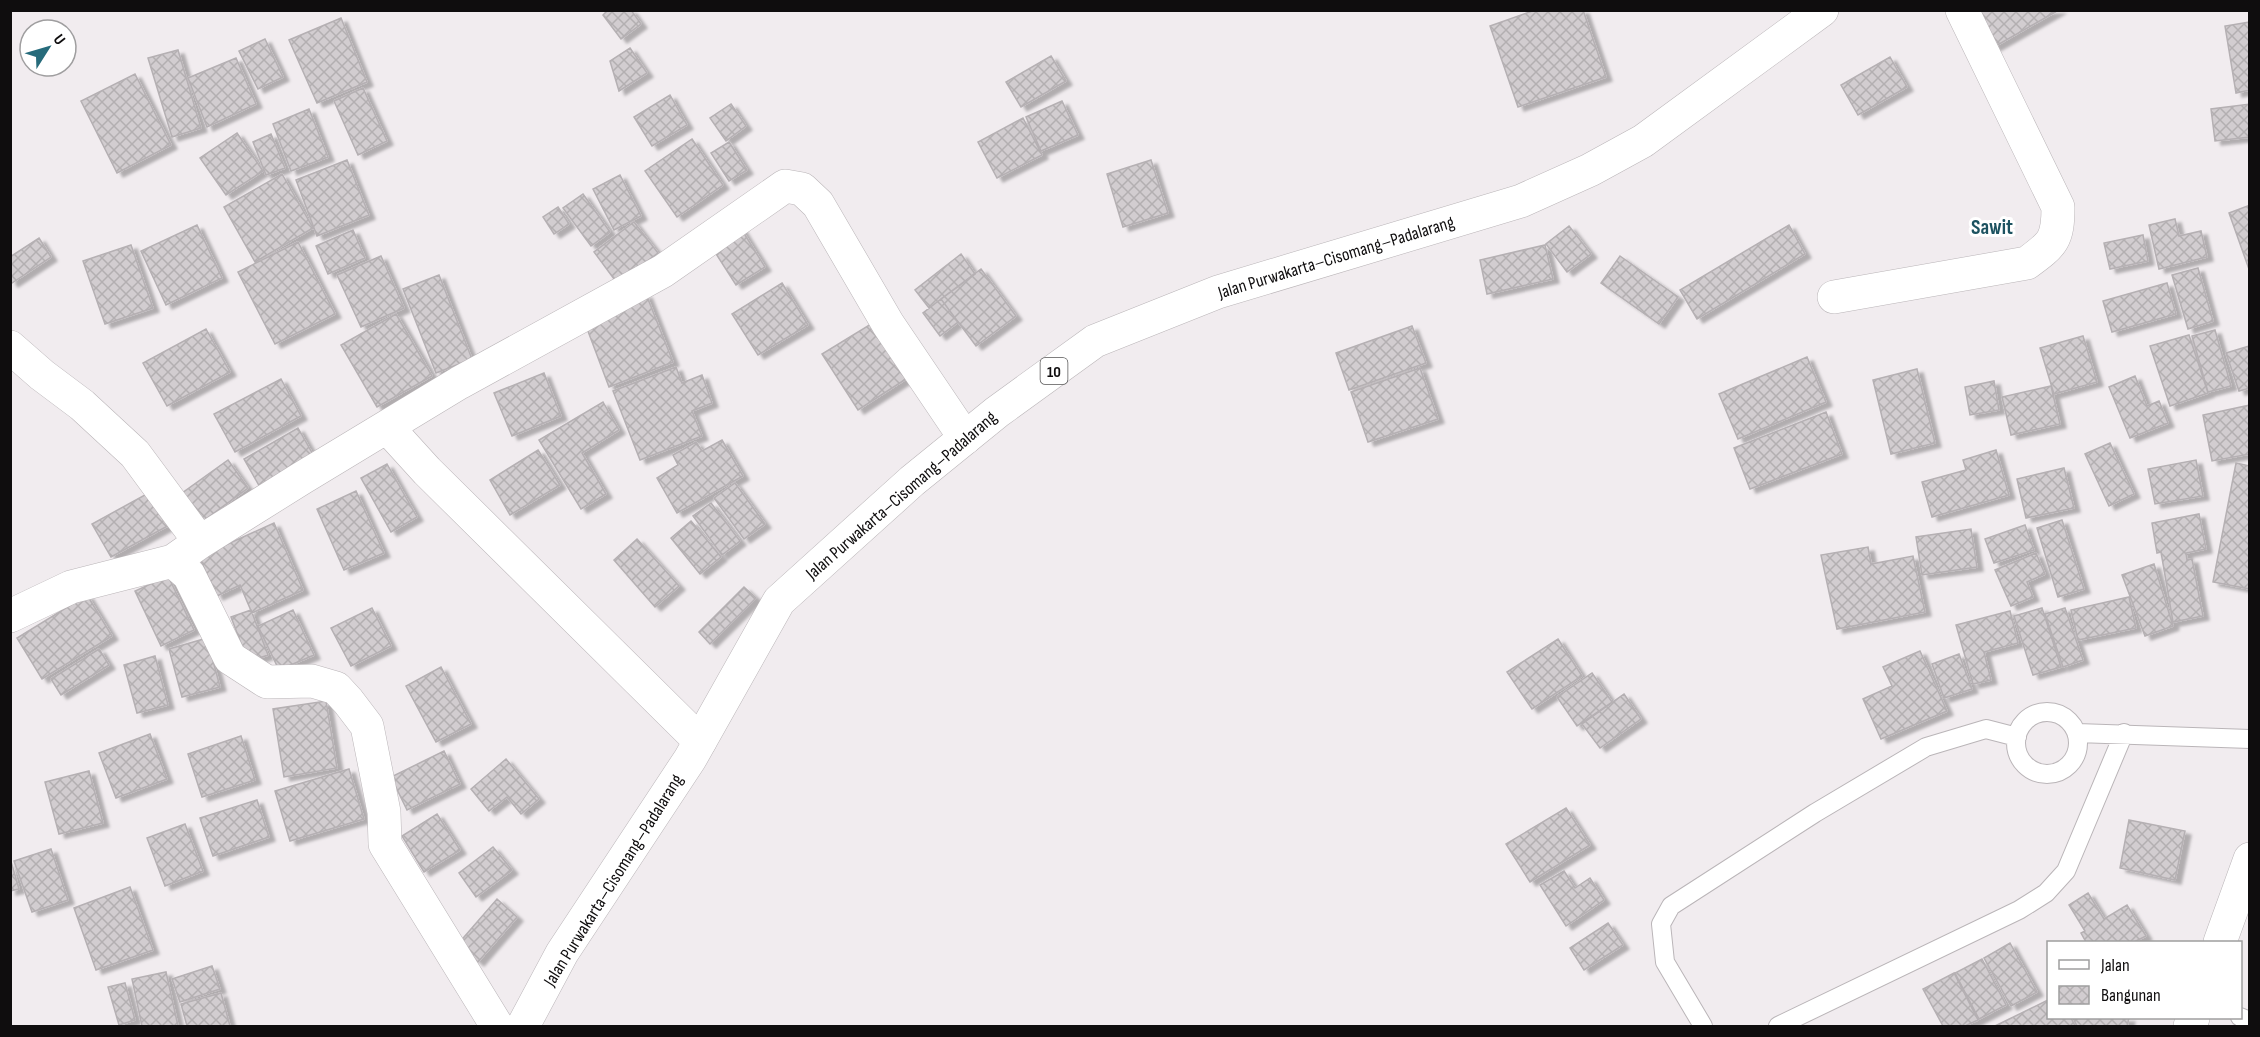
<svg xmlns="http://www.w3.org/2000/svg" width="2260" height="1037" font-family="'Sofia Sans Condensed',sans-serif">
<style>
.building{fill:url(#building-cross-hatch);stroke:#b5b0b3;stroke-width:1.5;filter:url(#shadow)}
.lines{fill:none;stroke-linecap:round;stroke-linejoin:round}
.service-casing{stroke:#bab5b8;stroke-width:20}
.minor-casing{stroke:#bab5b8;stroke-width:34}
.primary-casing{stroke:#bab5b8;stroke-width:34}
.trunk-casing{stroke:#bab5b8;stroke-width:34}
.service{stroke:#fff;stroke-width:18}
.minor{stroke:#fff;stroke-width:33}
.primary{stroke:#fff;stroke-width:33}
.trunk{stroke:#fff;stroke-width:33}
.labels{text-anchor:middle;stroke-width:6;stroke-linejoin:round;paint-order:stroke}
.shield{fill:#fff;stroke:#575656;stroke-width:1.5}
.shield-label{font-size:16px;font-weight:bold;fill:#0f0d0e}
.street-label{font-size:18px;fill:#0f0d0e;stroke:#fff}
.quarter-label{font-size:21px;font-weight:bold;fill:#1c5260;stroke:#fff}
</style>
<defs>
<pattern id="building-cross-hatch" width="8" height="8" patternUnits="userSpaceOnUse" patternTransform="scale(1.5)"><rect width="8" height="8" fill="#d2cdd0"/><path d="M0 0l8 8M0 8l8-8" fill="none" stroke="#b3afb1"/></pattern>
<filter id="shadow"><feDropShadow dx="6" dy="4" stdDeviation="1.5" flood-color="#0004"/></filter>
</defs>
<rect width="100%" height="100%" fill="#f1ecef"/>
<path class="building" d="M608 10H631L641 24 621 39 603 15Z
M1535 10H1583L1606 77 1518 107 1490 26Z
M1974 10H2059L1994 47Z
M341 18 367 82 317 103 289 40Z
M2250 22V90L2236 93 2225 26Z
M265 39 283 77 258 89 239 51Z
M630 48 647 73 619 91 610 61Z
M178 50 201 128 172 137 148 58Z
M1051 56 1066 81 1021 107 1006 82Z
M1890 57 1907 87 1858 115 1841 85Z
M236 58 256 104 207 127 188 78Z
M135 74 171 145 117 173 81 101Z
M363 88 387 141 358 155 334 101Z
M670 95 687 125 652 146 634 117Z
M1062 101 1078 135 1041 151 1026 117Z
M731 104 746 126 726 141 710 118Z
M2250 104V137L2215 141 2211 109Z
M309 109 328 157 291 171 273 124Z
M1023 118 1042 155 997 178 978 142Z
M237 133 263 171 226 195 200 158Z
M271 134 285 168 266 175 253 142Z
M692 139 723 185 677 217 645 171Z
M729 142 747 170 729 181 711 153Z
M347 160 369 215 317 236 296 180Z
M1151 160 1168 213 1123 227 1107 174Z
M282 174 313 228 255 262 224 207Z
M620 175 641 216 614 230 593 189Z
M583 194 610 232 591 246 563 208Z
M2250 205V272L2229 213Z
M558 207 569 224 554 234 543 217Z
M2175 219 2179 236 2201 231 2207 257 2159 269 2149 225Z
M634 222 658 253 617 283 594 252Z
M197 225 222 278 166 305 141 251Z
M1789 225 1805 254 1697 319 1680 290Z
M1569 226 1591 254 1567 272 1546 244Z
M740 227 765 267 736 285 711 246Z
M353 230 365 258 328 274 316 246Z
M2143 235 2148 261 2110 269 2104 243Z
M39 238 51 257 12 283 10 280V257Z
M298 242 335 314 275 344 238 272Z
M131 245 153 308 105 324 83 261Z
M1545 245 1553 279 1487 294 1480 260Z
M961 254 975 274 929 308 915 290Z
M381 256 404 308 361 327 337 275Z
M1620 256 1678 297 1659 324 1601 283Z
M2198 268 2213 321 2188 329 2172 275Z
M981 269 1016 316 976 346 941 299Z
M439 275 472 359 436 373 403 289Z
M782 283 808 325 758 355 732 314Z
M2167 283 2176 314 2112 332 2103 301Z
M646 294 673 362 609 387 583 318Z
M941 299 958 322 940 336 923 313Z
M396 314 432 376 377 407 341 345Z
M871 324 906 379 858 410 822 354Z
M1412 326 1426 363 1349 390 1336 353Z
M206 329 230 372 167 406 143 363Z
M2215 330 2231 386 2208 392 2192 336Z
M2189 335 2208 393 2170 406 2150 346Z
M2083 336 2097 382 2054 394 2040 348Z
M2249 346 2250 388 2239 391 2226 353Z
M1807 357 1826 402 1738 439 1719 394Z
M676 367 682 383 702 375 712 403 692 411 702 436 640 460 613 391Z
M1420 368 1438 419 1368 442 1351 392Z
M1917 369 1935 443 1891 454 1873 380Z
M544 373 561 416 512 436 494 393Z
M2135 376 2147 406 2159 401 2168 423 2130 438 2109 387Z
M281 379 301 416 235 452 214 414Z
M1994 381 1999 410 1970 415 1965 387Z
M2051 386 2060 424 2011 435 2002 397Z
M603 402 619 430 582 453 606 494 581 509 539 440Z
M2250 405V454L2212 461 2203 415Z
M1826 412 1842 454 1750 489 1734 448Z
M298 428 315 458 261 489 244 459Z
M722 440 743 476 677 513 657 478 678 465 673 455 696 442 702 451Z
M2110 443 2134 494 2109 506 2085 454Z
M538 450 560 485 510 515 490 480Z
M1996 450 2009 495 1932 517 1922 482 1966 470 1963 460Z
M228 460 248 488 199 524 178 496Z
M2196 460 2203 496 2155 504 2148 469Z
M2236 463 2250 466V589L2213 582Z
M387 464 417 517 391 532 361 478Z
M2064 468 2074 508 2026 518 2017 479Z
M735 483 765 524 744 539 714 498Z
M154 490 173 523 111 557 92 524Z
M356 491 384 553 344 570 317 509Z
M711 503 740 541 722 555 693 516Z
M2199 514 2206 549 2186 553 2187 560 2192 559 2203 616 2173 622 2161 552 2157 553 2152 523Z
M2062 520 2084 589 2058 597 2037 528Z
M691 521 721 557 700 574 671 538Z
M274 523 303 590 252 613 240 585 217 596 199 557Z
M2025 525 2034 550 1994 563 1985 539Z
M1971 529 1977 567 1922 575 1916 537Z
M637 539 679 586 655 607 614 560Z
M1868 547 1871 564 1913 556 1925 612 1837 629 1821 555Z
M2036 553 2045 574 2027 582 2033 597 2011 606 1995 570Z
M2154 564 2173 626 2145 636 2122 575Z
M168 576 194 630 161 646 135 591Z
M744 587 756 598 710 644 699 632Z
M87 595 112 636 42 679 17 638Z
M2129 597 2136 628 2078 640 2071 610Z
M372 608 391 646 351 666 331 628Z
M2042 608 2061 667 2033 675 2014 616Z
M2065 608 2083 660 2063 667 2045 614Z
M251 610 268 655 248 662 231 617Z
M293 610 314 655 279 670 258 626Z
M2010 611 2018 643 1984 652 1991 680 1973 684 1956 625Z
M207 638 220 687 182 697 169 649Z
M1558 639 1582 676 1532 709 1507 672Z
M99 649 109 665 61 695 51 679Z
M1920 651 1947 711 1881 739 1863 699 1892 686 1883 667Z
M1959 654 1972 689 1944 698 1932 664Z
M155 656 168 705 137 713 124 665Z
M441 667 471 724 436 742 406 686Z
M1592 673 1612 702 1577 726 1557 697Z
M1624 694 1641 719 1600 748 1582 724Z
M326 701 337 768 284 777 273 709Z
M150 734 167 779 116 798 99 753Z
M241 736 255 780 202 797 188 754Z
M444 751 460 784 407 810 391 777Z
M506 759 539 799 521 814 507 797 489 811 471 789Z
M349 769 364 819 290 841 275 791Z
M89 771 103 823 59 834 45 782Z
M257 800 269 837 213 856 200 818Z
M1566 808 1590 845 1530 882 1506 844Z
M437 814 460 850 424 872 402 836Z
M2129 820 2185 831 2175 880 2120 868Z
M185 824 203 871 165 886 147 838Z
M493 847 512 870 476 897 459 873Z
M51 849 68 900 32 912 14 861Z
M10 858 19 889 10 891Z
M1564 871 1575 888 1590 878 1604 900 1566 926 1540 885Z
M130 887 153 950 96 970 74 908Z
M2088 893 2104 919 2127 905 2146 936 2134 942H2086L2081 933 2085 931 2069 905Z
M497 899 517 917 478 962 458 944Z
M1608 923 1623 945 1584 970 1570 948Z
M2010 943 2037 992 2011 1006 1984 958Z
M1982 959 2006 1005 1979 1019 1955 973Z
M212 966 220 989 180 1002 172 979Z
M166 972 178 1026H142L132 979Z
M1954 973 1978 1020 1965 1026H1943L1923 989Z
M125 983 135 1020 119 1025 108 987Z
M221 993 230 1026H187L181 1004Z
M2048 1000V1018H2071L2075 1026H1995Z
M2073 1018H2129L2127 1026H2077Z"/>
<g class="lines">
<g class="service-casing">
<path id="service" d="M2016 743a31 31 0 1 1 62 0a31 31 0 1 1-62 0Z
M2077 733 2250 739
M2240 1017 2250 1021
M1703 1026 1665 962 1661 924 1671 906 1815 813 1926 747 1986 729 2017 737
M1778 1026 2019 910 2046 893 2066 871 2124 733"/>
</g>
<g class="minor-casing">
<path id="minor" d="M1834 297 2027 263C2053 244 2058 240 2058 207L1962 10
M10 347 42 375 82 405 135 454 200 542 173 561 189 575 230 658 267 682 312 681 336 688 348 701 367 726 384 812 385 844 497 1026
M387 427 427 471 700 741
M200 542 302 478 459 383 663 271 785 186 802 189 818 204 888 324 965 438
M10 616 71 587 173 561"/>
</g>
<g class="primary-casing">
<path id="primary" d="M2220 942 2250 859
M2190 1026 2193 1018"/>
</g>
<g class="trunk-casing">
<path id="trunk" d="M523 1026 562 953 690 759 779 601 912 481 997 412 1095 341 1218 292 1521 201 1590 170 1643 141 1822 10"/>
</g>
<use href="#service" class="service"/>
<use href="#minor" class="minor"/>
<use href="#primary" class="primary"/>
<use href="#trunk" class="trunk"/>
</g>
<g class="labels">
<rect class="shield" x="1040.5" y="358" width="27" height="26" rx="4.5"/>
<g class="shield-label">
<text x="1054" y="377">10</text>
</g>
<g class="street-label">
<text transform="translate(1336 257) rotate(-17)" y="6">Jalan Purwakarta–Cisomang–Padalarang</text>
<text transform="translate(901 495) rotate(-41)" y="6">Jalan Purwakarta–Cisomang–Padalarang</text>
<text transform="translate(613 880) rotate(-58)" y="6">Jalan Purwakarta–Cisomang–Padalarang</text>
</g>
<g class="quarter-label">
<text x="1992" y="234">Sawit</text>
</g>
</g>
<rect width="2260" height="1037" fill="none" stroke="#0f0d0e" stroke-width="24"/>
<rect x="2047" y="941" width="195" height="78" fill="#ffffff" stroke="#9f9e9f" stroke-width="1.5"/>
<rect x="2059" y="960" width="30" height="9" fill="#ffffff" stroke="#9f9e9f" stroke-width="1.5"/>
<text x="2101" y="971" font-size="18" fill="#0f0d0e">Jalan</text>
<rect x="2059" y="986" width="30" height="18" fill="url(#building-cross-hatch)" stroke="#9f9e9f" stroke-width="1.5"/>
<text x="2101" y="1001" font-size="18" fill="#0f0d0e">Bangunan</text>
<g transform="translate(48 48) rotate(53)"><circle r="28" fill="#ffffff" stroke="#9f9e9f" stroke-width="1.5"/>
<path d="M0-4.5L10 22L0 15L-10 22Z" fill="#266b7b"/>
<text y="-9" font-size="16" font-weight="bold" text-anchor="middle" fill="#0f0d0e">U</text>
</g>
</svg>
